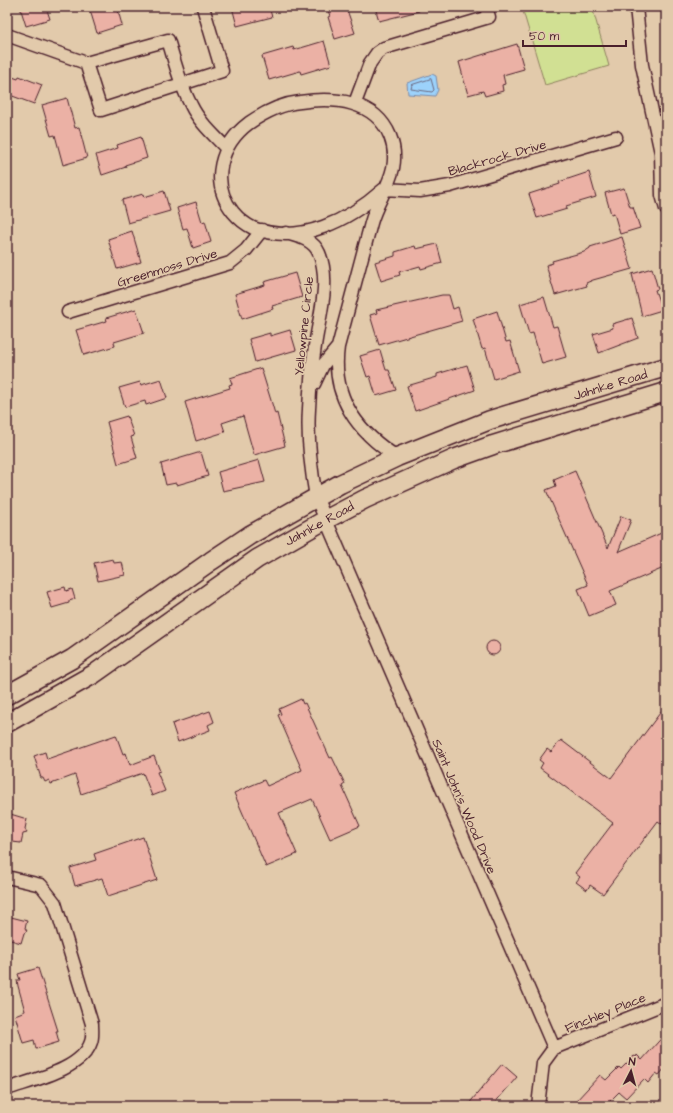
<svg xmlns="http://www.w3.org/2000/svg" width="673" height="1113" font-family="'Architects Daughter',sans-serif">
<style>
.green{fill:#d1e093;stroke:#8e805f}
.water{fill:#9cd2fb;stroke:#7b8aa8}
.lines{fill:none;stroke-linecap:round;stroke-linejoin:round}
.shore{stroke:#6b677e;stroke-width:1}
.building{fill:#ebb1a5;stroke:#4a1f2b}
.minor-casing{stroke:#4a1f2b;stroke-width:15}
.secondary-casing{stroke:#4a1f2b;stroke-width:21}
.minor{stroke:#e2caab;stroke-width:12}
.secondary{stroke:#e2caab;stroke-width:18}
.labels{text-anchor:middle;stroke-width:3.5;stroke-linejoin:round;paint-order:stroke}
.street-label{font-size:13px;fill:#4a1f2b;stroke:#e2caab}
</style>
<rect width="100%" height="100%" fill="#e2caab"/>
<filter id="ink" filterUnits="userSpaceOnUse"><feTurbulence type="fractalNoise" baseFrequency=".025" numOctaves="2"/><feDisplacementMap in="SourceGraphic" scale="8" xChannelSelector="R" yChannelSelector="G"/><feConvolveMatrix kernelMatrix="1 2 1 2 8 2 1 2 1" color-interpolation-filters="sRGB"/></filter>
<g filter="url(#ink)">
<path class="green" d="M537 7H592L609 66 545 85 523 11Z"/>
<path class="water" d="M432 74 436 76 438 90 435 96 408 94 407 83Z"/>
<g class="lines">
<path class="shore" d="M431 79 434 90 432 92 411 89 412 85Z"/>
</g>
<path class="building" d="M20 7H46L50 19 26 26Z
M89 7H117L122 25 97 33Z
M232 7H269L272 17 237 26Z
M327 7H346L355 33 335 39 328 17 330 16Z
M375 7H419V11L379 21Z
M324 41 331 65 301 74 300 71 269 80 262 56 293 47 294 50Z
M517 44 524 69 503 75 505 84 502 85 503 91 485 96 483 91 468 95 459 62Z
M7 75 18 79 19 76 42 85 34 104 7 94Z
M67 98 75 128 79 127 87 158 63 165 55 135 51 136 42 105Z
M141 137 147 158 125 165 126 167 102 175 96 155 118 148 117 145Z
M589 172 596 197 566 206 567 209 537 218 529 194 560 184 559 182Z
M624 188 630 207H633L640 228 620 234 614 213 611 214 605 193Z
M164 191 170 211 128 223 122 200 143 194 144 197Z
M196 202 202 222 205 221 211 242 193 248 187 228 183 229 177 208Z
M132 231 141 262 117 269 108 239Z
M622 237 632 269 593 280 586 283 587 286 555 295 546 265 553 263 552 261 584 252 590 248V247Z
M437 244 442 263 421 269 420 266 399 272 400 275 381 281 375 262 395 256V252L415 246 416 249Z
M652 268 658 289 655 290 662 310 642 316 632 274Z
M295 273 302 297 272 306 273 309 242 319 235 294 265 285 264 282Z
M442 295H449L453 309 458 307 462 321 379 345 370 315 377 313 376 310Z
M544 297 553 327 557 326 566 357 542 364 533 333 529 334 520 304Z
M136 309 144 333 114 342 115 346 84 355 76 330 107 321 106 318Z
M497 311 506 342 510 341 519 371 494 379 485 348 482 349 473 319Z
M632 318 638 338 599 353 593 334 613 328 612 324Z
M290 330 296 350 255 362 249 339 270 333V336Z
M380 350 386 370H389L396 390 376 396 370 376 367 377 360 356Z
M467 365 475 390 415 411 407 386 437 377V374Z
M261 368 273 407 275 414 277 413 285 446 254 455 243 416 222 423 225 432 196 441 185 402 230 388 229 385 232 384 230 378Z
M161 379 167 398 146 405 145 401 125 407 119 388 140 382 141 385Z
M127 416 134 436 131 437 137 458 118 464 107 422Z
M201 452 208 476 177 485 176 483 166 485 161 464Z
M259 460 265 482 223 491 218 472Z
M575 471 608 548 621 516 631 520 618 552 666 531V567L610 591 616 605 589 616 578 589 588 585 546 490 556 486 554 480Z
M113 559 114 563 122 562 125 575 98 581 94 563Z
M65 587 66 591 72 589 75 599 69 601V603L52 608 47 592Z
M486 648a7 7 0 1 1 14 0a7 7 0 1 1-14 0Z
M301 699 303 704 305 703 330 758 332 757 345 784 342 786 360 826 330 839 312 799 279 813 297 854 266 867 234 793 264 780 267 786 302 770 278 715 281 714 279 709Z
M666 705V827L658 821 603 894 590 885 587 890 576 882 580 877 575 873 613 823 540 768 543 763 539 760 547 749 551 752 561 740 611 778Z
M210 711 214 722 208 725 210 730 178 742 172 724Z
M116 735 123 754 126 753 130 765 154 756 160 771 157 772 165 791 152 796 143 773 81 794 75 775 51 784 49 780 45 782 43 778H41L34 756 45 752 47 759Z
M7 813 27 819 25 829 27 833 23 834 21 843 12 842 11 847 7 846Z
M143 837 157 880 108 896 102 878 75 886 70 868 96 860 94 854Z
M7 916 27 921 25 928 27 931 24 933 21 943 7 939Z
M38 968 58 1031H56L59 1042 36 1049 34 1040 23 1043 15 1015 25 1011 18 986 17 980H20L18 974Z
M666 1033V1067L659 1075 656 1073 648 1083 644 1079 626 1098 619 1092 605 1106H581L576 1101 600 1075 606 1080 619 1067 621 1069 634 1056 636 1057 637 1055 642 1060Z
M502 1064 517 1077 492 1106H467Z"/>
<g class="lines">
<g class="minor-casing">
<path id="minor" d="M636 7 642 65 661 153 662 195 666 209
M7 35 86 63 168 40C175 62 180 85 191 105 199 122 214 135 227 149
M86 63 101 110 222 71 203 7
M355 103 370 63 377 53 384 48 489 17 486 7
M384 189C349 220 301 246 253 228 245 224 238 218 233 212 209 182 221 144 249 123 265 112 281 104 300 102 334 97 375 100 390 136 394 146 395 158 393 168 389 187 376 204 371 223 360 264 349 305 338 347 331 396 357 432 397 457
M384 189 420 191 450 186 616 137
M286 233C299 237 313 239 319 253 331 281 319 317 315 346 312 366 310 388 309 409 307 438 311 469 316 497L554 1048 543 1063 538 1106
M68 312 230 263 246 250 262 230
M314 384 323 365 338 347
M7 877 41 885 55 903 92 1024C92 1029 93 1037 91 1042 82 1070 32 1080 7 1089
M554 1048 666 1003"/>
</g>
<g class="secondary-casing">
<path id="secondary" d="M7 695 72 659 211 561 250 535 340 484 397 457 490 420 666 367
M7 723 94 674 257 559 325 520 365 499 454 459 493 445 666 392"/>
</g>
<use href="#minor" class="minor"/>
<use href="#secondary" class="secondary"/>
</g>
</g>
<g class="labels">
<g class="street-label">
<text transform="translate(497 157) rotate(-16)" y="5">Blackrock Drive</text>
<text transform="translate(167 267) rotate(-17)" y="5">Greenmoss Drive</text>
<text transform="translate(303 326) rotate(-84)" y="5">Yellowpine Circle</text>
<text transform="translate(610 384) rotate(-17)" y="5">Jahnke Road</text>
<text transform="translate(319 523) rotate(-29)" y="5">Jahnke Road</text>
<text transform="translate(465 806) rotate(67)" y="5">Saint John's Wood Drive</text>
<text transform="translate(605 1012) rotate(-22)" y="5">Finchley Place</text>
</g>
</g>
<rect width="673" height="1113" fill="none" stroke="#e2caab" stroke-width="24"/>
<rect x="12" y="12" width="649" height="1089" fill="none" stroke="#4a1f2b" stroke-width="1.5" filter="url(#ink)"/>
<g transform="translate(631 1071) rotate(6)" stroke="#e2caab" stroke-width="3" paint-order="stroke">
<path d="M0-3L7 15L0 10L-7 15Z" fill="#4a1f2b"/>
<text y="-6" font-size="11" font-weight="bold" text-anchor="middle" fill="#4a1f2b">N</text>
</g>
<path d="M523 40v6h103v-6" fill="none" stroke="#4a1f2b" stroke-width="2"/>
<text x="529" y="40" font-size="12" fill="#4a1f2b" stroke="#e2caab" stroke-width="3" paint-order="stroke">50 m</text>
</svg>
